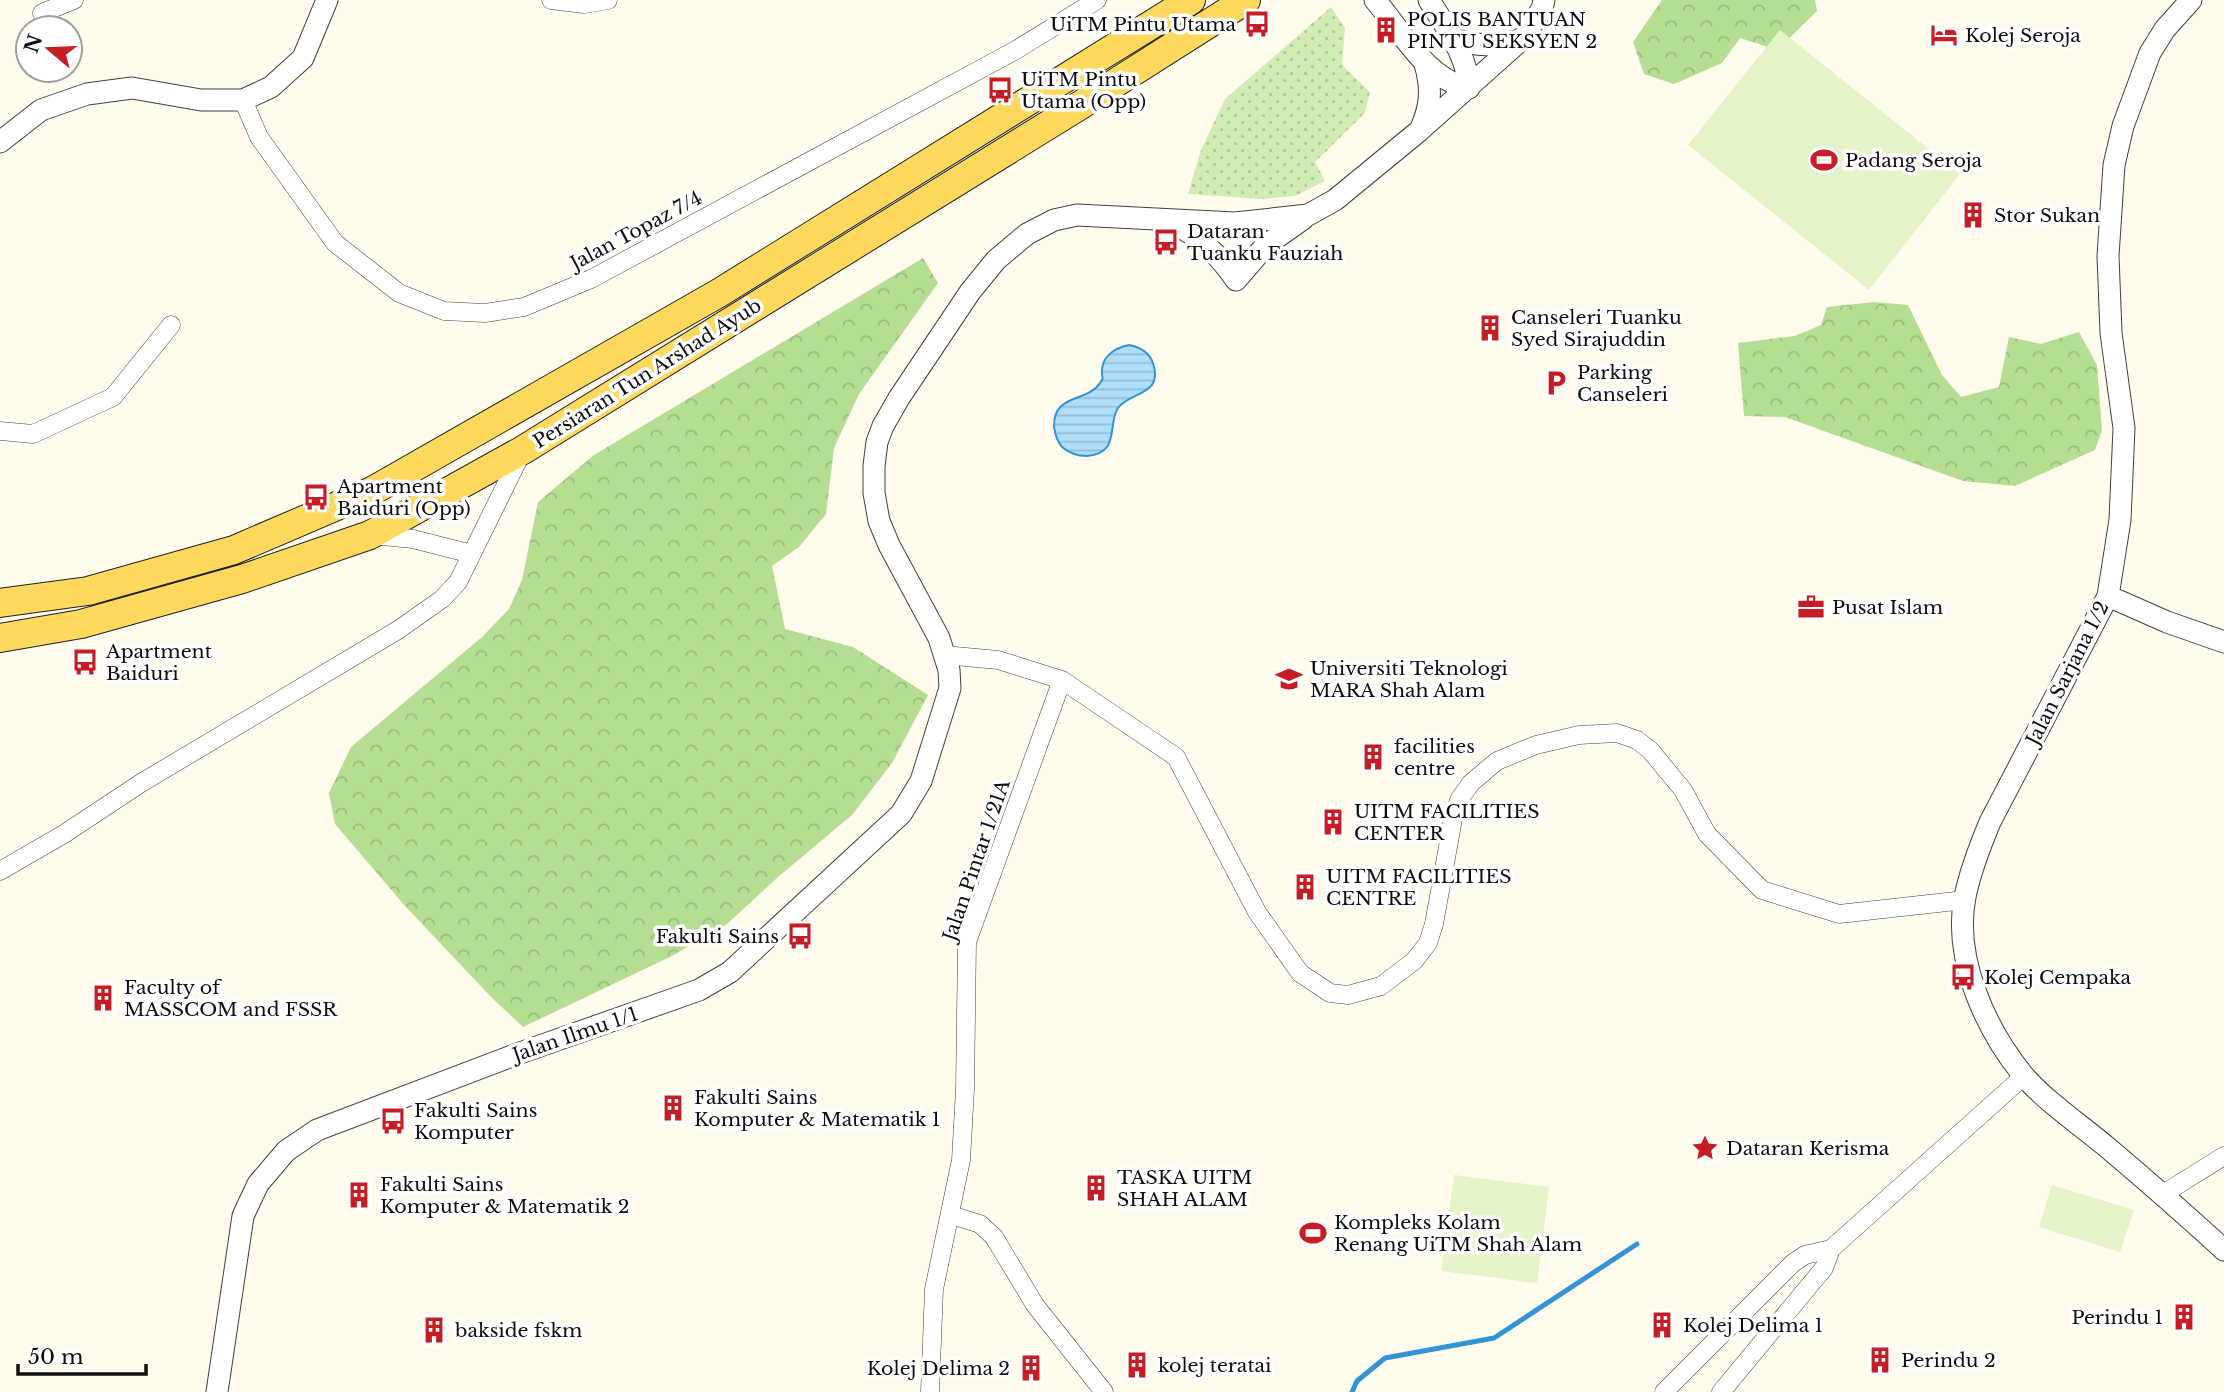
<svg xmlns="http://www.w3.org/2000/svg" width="2224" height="1392" font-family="'Libre Baskerville',serif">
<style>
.grass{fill:url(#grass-dots)}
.forest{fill:url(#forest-crowns)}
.pitch{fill:#e4f3c8}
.water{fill:url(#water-rules);stroke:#3293d5;stroke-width:2}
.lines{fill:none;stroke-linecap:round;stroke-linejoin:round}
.stream{stroke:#3293d5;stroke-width:5}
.minor-casing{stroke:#414141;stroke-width:19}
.tertiary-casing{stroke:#414141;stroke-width:23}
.primary-casing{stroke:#1f1f1f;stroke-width:30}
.minor{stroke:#fff;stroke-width:18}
.tertiary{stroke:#fff;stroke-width:21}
.primary{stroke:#ffd85e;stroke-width:28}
.labels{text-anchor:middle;stroke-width:7;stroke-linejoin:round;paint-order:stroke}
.poi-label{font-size:19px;fill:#0e0e0e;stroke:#fff;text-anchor:start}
.street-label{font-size:19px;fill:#0e0e0e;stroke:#fff}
</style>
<defs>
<pattern id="grass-dots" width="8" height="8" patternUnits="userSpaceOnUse" patternTransform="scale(1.75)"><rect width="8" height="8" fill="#d1ecb5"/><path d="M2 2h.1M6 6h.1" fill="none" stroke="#b2c99a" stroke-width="1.8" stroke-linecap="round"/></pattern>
<pattern id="forest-crowns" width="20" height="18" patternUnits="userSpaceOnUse" patternTransform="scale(1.75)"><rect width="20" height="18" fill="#b5de93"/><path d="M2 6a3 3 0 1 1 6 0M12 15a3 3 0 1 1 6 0" fill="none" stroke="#9abd7e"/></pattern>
<pattern id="water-rules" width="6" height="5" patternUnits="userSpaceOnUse" patternTransform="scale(1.75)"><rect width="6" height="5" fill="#afdefa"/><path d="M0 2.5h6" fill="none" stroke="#95bdd5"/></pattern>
</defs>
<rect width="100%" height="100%" fill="#fffcee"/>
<path class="grass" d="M1331 7 1345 28 1342 65 1370 92 1365 113 1315 162 1325 181 1295 196 1261 199 1188 194 1201 150 1225 99Z"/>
<path class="forest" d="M1662 0H1815L1817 11 1777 50 1740 38 1722 63 1674 84 1644 74 1633 42Z
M923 258 938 283 859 394 834 448 826 514 799 547 772 566 785 629 853 647 928 695 892 763 852 815 778 877 727 924 672 956 523 1027 492 998 405 906 335 824 329 793 351 747 482 637 509 609 522 580 538 502 594 455Z
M1874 302 1908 305 1942 375 1961 397 1999 387 2009 337 2041 344 2079 332 2097 365 2102 430 2095 450 2015 486 1963 481 1785 417 1744 416 1738 343 1795 336 1821 325 1827 307Z"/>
<path class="pitch" d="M1780 30 1960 174 1869 290 1688 145Z
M1454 1175 1549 1187 1537 1283 1441 1271Z
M2052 1185 2134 1210 2120 1252 2039 1227Z"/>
<path class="water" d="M1129 345C1140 347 1149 352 1153 363 1164 396 1130 391 1118 408 1107 424 1121 453 1087 456 1077 456 1069 453 1062 447 1057 441 1055 434 1054 427 1053 393 1087 403 1100 383 1105 375 1102 381 1102 373 1101 357 1114 348 1129 345Z"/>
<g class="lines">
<path class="stream" d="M1352 1392 1357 1381 1385 1358 1494 1338 1637 1244"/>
<g class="minor-casing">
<path id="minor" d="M551 0 584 4 608 0
M42 13 74 0
M243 100 259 137 335 243 399 293 444 311 485 313 524 307 591 279 1016 50 1097 0
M0 431 33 434 113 397 171 325
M372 535 413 539 472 554
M944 655 998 660 1062 680 1176 757 1257 912 1300 973 1330 993 1348 995 1381 986 1414 961 1428 943 1434 924 1453 819 1459 800 1471 783 1497 761 1536 745 1579 735 1617 733 1637 740 1650 750 1683 790 1707 834 1762 890 1839 914 1965 900
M0 871 64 834 141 783 398 630 442 599 458 582 523 450
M2163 1194 2224 1156
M951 1215 980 1224 994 1237 1035 1305 1104 1392
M930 1392 934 1289 961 1160 965 1090 967 942 1062 680
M1664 1392 1793 1263 1805 1255 1831 1249 2024 1076
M1721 1392 1824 1268 1831 1249"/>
</g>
<g class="tertiary-casing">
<path id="tertiary" d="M1375 0C1402 31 1426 80 1469 88 1467 54 1446 28 1429 0
M2191 0 2165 29 2150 53 2123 126 2114 165 2108 256 2111 333 2124 428 2120 520 2108 596 1990 822C1980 846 1970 871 1965 897 1953 958 1985 1028 2023 1075 2044 1100 2082 1126 2108 1148 2147 1181 2186 1215 2224 1250
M1453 39C1477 46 1494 47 1519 40
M1420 130C1431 107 1432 88 1425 64
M0 142 41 110 87 94 132 88 201 100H243L271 87 303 58 327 0
M1169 222C1198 234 1218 254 1236 280L1266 245 1303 219
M2108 596 2167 622 2224 642
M217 1392 243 1216 258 1184 286 1151 317 1130 520 1053 699 990 730 972 901 814 921 781 950 688 949 670 939 638 889 545 879 521 874 493V466L877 442 883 426 899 398 970 292 996 260 1027 234 1054 220 1077 215 1235 223 1308 215 1335 200 1419 131 1523 38 1542 9 1544 0"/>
</g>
<g class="primary-casing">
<path id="primary" d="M0 603 88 591 234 550 374 490 719 293 1191 0
M0 638 81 624 242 579 370 535 523 450 1079 106 1246 0"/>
</g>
<use href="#minor" class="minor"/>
<use href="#tertiary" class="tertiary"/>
<use href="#primary" class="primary"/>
</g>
<defs>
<g id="bus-bare" transform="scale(2.1)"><path d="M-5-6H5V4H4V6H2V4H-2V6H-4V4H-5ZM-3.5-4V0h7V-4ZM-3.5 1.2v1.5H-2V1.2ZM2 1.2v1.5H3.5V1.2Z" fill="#c61d25" stroke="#fff" stroke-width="2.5" paint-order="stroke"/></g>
<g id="building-bare" transform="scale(2.1)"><path d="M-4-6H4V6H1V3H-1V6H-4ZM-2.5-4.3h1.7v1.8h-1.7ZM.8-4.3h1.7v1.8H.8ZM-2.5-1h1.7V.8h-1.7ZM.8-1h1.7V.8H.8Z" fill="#c61d25" stroke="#fff" stroke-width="2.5" paint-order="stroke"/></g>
<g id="hotel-bare" transform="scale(2.1)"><path d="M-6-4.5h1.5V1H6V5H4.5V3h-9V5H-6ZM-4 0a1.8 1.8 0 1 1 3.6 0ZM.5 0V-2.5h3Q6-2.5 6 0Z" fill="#c61d25" stroke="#fff" stroke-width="2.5" paint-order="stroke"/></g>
<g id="stadium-bare" transform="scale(2.1)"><path d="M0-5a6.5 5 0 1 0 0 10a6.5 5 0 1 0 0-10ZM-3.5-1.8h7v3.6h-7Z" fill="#c61d25" stroke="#fff" stroke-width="2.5" paint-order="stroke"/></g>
<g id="parking-bare" transform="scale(2.1)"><path d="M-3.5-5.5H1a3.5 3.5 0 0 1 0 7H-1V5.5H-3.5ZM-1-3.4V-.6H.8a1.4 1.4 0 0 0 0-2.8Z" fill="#c61d25" stroke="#fff" stroke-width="2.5" paint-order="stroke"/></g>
<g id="office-bare" transform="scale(2.1)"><path d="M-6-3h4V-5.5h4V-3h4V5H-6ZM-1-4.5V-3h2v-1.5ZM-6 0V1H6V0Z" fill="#c61d25" stroke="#fff" stroke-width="2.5" paint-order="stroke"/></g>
<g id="university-bare" transform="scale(2.1)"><path d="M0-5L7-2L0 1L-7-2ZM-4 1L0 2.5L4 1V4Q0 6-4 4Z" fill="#c61d25" stroke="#fff" stroke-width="2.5" paint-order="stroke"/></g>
<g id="sight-bare" transform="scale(2.1)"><path d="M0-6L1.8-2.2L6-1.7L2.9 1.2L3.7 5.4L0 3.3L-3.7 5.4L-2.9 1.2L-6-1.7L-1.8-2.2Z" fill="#c61d25" stroke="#fff" stroke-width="2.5" paint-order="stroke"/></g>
</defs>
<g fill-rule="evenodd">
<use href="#bus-bare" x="1257" y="24"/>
<use href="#building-bare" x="1386" y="30"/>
<use href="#hotel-bare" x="1944" y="35"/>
<use href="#bus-bare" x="1000" y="90"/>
<use href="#stadium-bare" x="1824" y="160"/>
<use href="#building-bare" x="1973" y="215"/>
<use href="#bus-bare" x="1166" y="242"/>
<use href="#building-bare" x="1490" y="328"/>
<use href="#parking-bare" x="1556" y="383"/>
<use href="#bus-bare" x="316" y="497"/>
<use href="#office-bare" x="1811" y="607"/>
<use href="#bus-bare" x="85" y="662"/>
<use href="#university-bare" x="1289" y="679"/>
<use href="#building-bare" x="1373" y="757"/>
<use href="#building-bare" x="1333" y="822"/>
<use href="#building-bare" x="1305" y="887"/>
<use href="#bus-bare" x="800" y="936"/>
<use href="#bus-bare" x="1963" y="977"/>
<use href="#building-bare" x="103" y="998"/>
<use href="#building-bare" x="673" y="1108"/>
<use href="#bus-bare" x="393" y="1121"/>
<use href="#sight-bare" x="1705" y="1148"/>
<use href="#building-bare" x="1096" y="1188"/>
<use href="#building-bare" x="359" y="1195"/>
<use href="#stadium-bare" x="1313" y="1233"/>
<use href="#building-bare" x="2184" y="1317"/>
<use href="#building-bare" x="1662" y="1325"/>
<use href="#building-bare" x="434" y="1330"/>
<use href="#building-bare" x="1880" y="1360"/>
<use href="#building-bare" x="1137" y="1365"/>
<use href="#building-bare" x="1031" y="1368"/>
</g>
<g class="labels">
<g class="poi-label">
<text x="1407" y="26">POLIS BANTUAN<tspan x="1407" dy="22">PINTU SEKSYEN 2</tspan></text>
<text x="1236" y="31" text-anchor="end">UiTM Pintu Utama</text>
<text x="1965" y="42">Kolej Seroja</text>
<text x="1021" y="86">UiTM Pintu<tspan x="1021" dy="22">Utama (Opp)</tspan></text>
<text x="1845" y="167">Padang Seroja</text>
<text x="1994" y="222">Stor Sukan</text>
<text x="1187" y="238">Dataran<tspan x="1187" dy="22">Tuanku Fauziah</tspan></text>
<text x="1511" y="324">Canseleri Tuanku<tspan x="1511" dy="22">Syed Sirajuddin</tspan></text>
<text x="1577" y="379">Parking<tspan x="1577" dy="22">Canseleri</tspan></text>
<text x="337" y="493">Apartment<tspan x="337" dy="22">Baiduri (Opp)</tspan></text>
<text x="1832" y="614">Pusat Islam</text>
<text x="106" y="658">Apartment<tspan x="106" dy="22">Baiduri</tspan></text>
<text x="1310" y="675">Universiti Teknologi<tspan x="1310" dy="22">MARA Shah Alam</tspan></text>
<text x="1394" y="753">facilities<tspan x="1394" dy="22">centre</tspan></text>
<text x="1354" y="818">UITM FACILITIES<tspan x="1354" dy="22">CENTER</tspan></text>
<text x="1326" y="883">UITM FACILITIES<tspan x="1326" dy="22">CENTRE</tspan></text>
<text x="779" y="943" text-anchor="end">Fakulti Sains</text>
<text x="1984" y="984">Kolej Cempaka</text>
<text x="124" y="994">Faculty of<tspan x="124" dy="22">MASSCOM and FSSR</tspan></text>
<text x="694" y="1104">Fakulti Sains<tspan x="694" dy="22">Komputer &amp; Matematik 1</tspan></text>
<text x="414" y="1117">Fakulti Sains<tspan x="414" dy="22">Komputer</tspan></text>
<text x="1726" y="1155">Dataran Kerisma</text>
<text x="1117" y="1184">TASKA UITM<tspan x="1117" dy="22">SHAH ALAM</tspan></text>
<text x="380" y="1191">Fakulti Sains<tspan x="380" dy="22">Komputer &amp; Matematik 2</tspan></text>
<text x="1334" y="1229">Kompleks Kolam<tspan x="1334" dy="22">Renang UiTM Shah Alam</tspan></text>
<text x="2163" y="1324" text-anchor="end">Perindu 1</text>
<text x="1683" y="1332">Kolej Delima 1</text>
<text x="455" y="1337">bakside fskm</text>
<text x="1901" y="1367">Perindu 2</text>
<text x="1158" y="1372">kolej teratai</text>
<text x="1010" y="1375" text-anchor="end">Kolej Delima 2</text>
</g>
<g class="street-label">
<text transform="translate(636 230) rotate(-28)" y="7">Jalan Topaz 7/4</text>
<text transform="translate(647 373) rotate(-32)" y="7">Persiaran Tun Arshad Ayub</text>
<text transform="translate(2067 673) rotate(-63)" y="7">Jalan Sarjana 1/2</text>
<text transform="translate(976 860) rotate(-71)" y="7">Jalan Pintar 1/21A</text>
<text transform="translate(575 1034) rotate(-19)" y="7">Jalan Ilmu 1/1</text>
</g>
</g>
<g transform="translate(49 49) rotate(289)"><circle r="33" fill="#ffffff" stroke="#9f9f9f" stroke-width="2"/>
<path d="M0-5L12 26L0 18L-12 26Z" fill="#c61d25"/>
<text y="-10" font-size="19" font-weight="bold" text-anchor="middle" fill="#0e0e0e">N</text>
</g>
<path d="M18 1364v10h128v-10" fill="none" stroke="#0e0e0e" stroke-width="3.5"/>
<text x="28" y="1364" font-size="21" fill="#0e0e0e" stroke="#ffffff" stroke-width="5" paint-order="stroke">50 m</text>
</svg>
